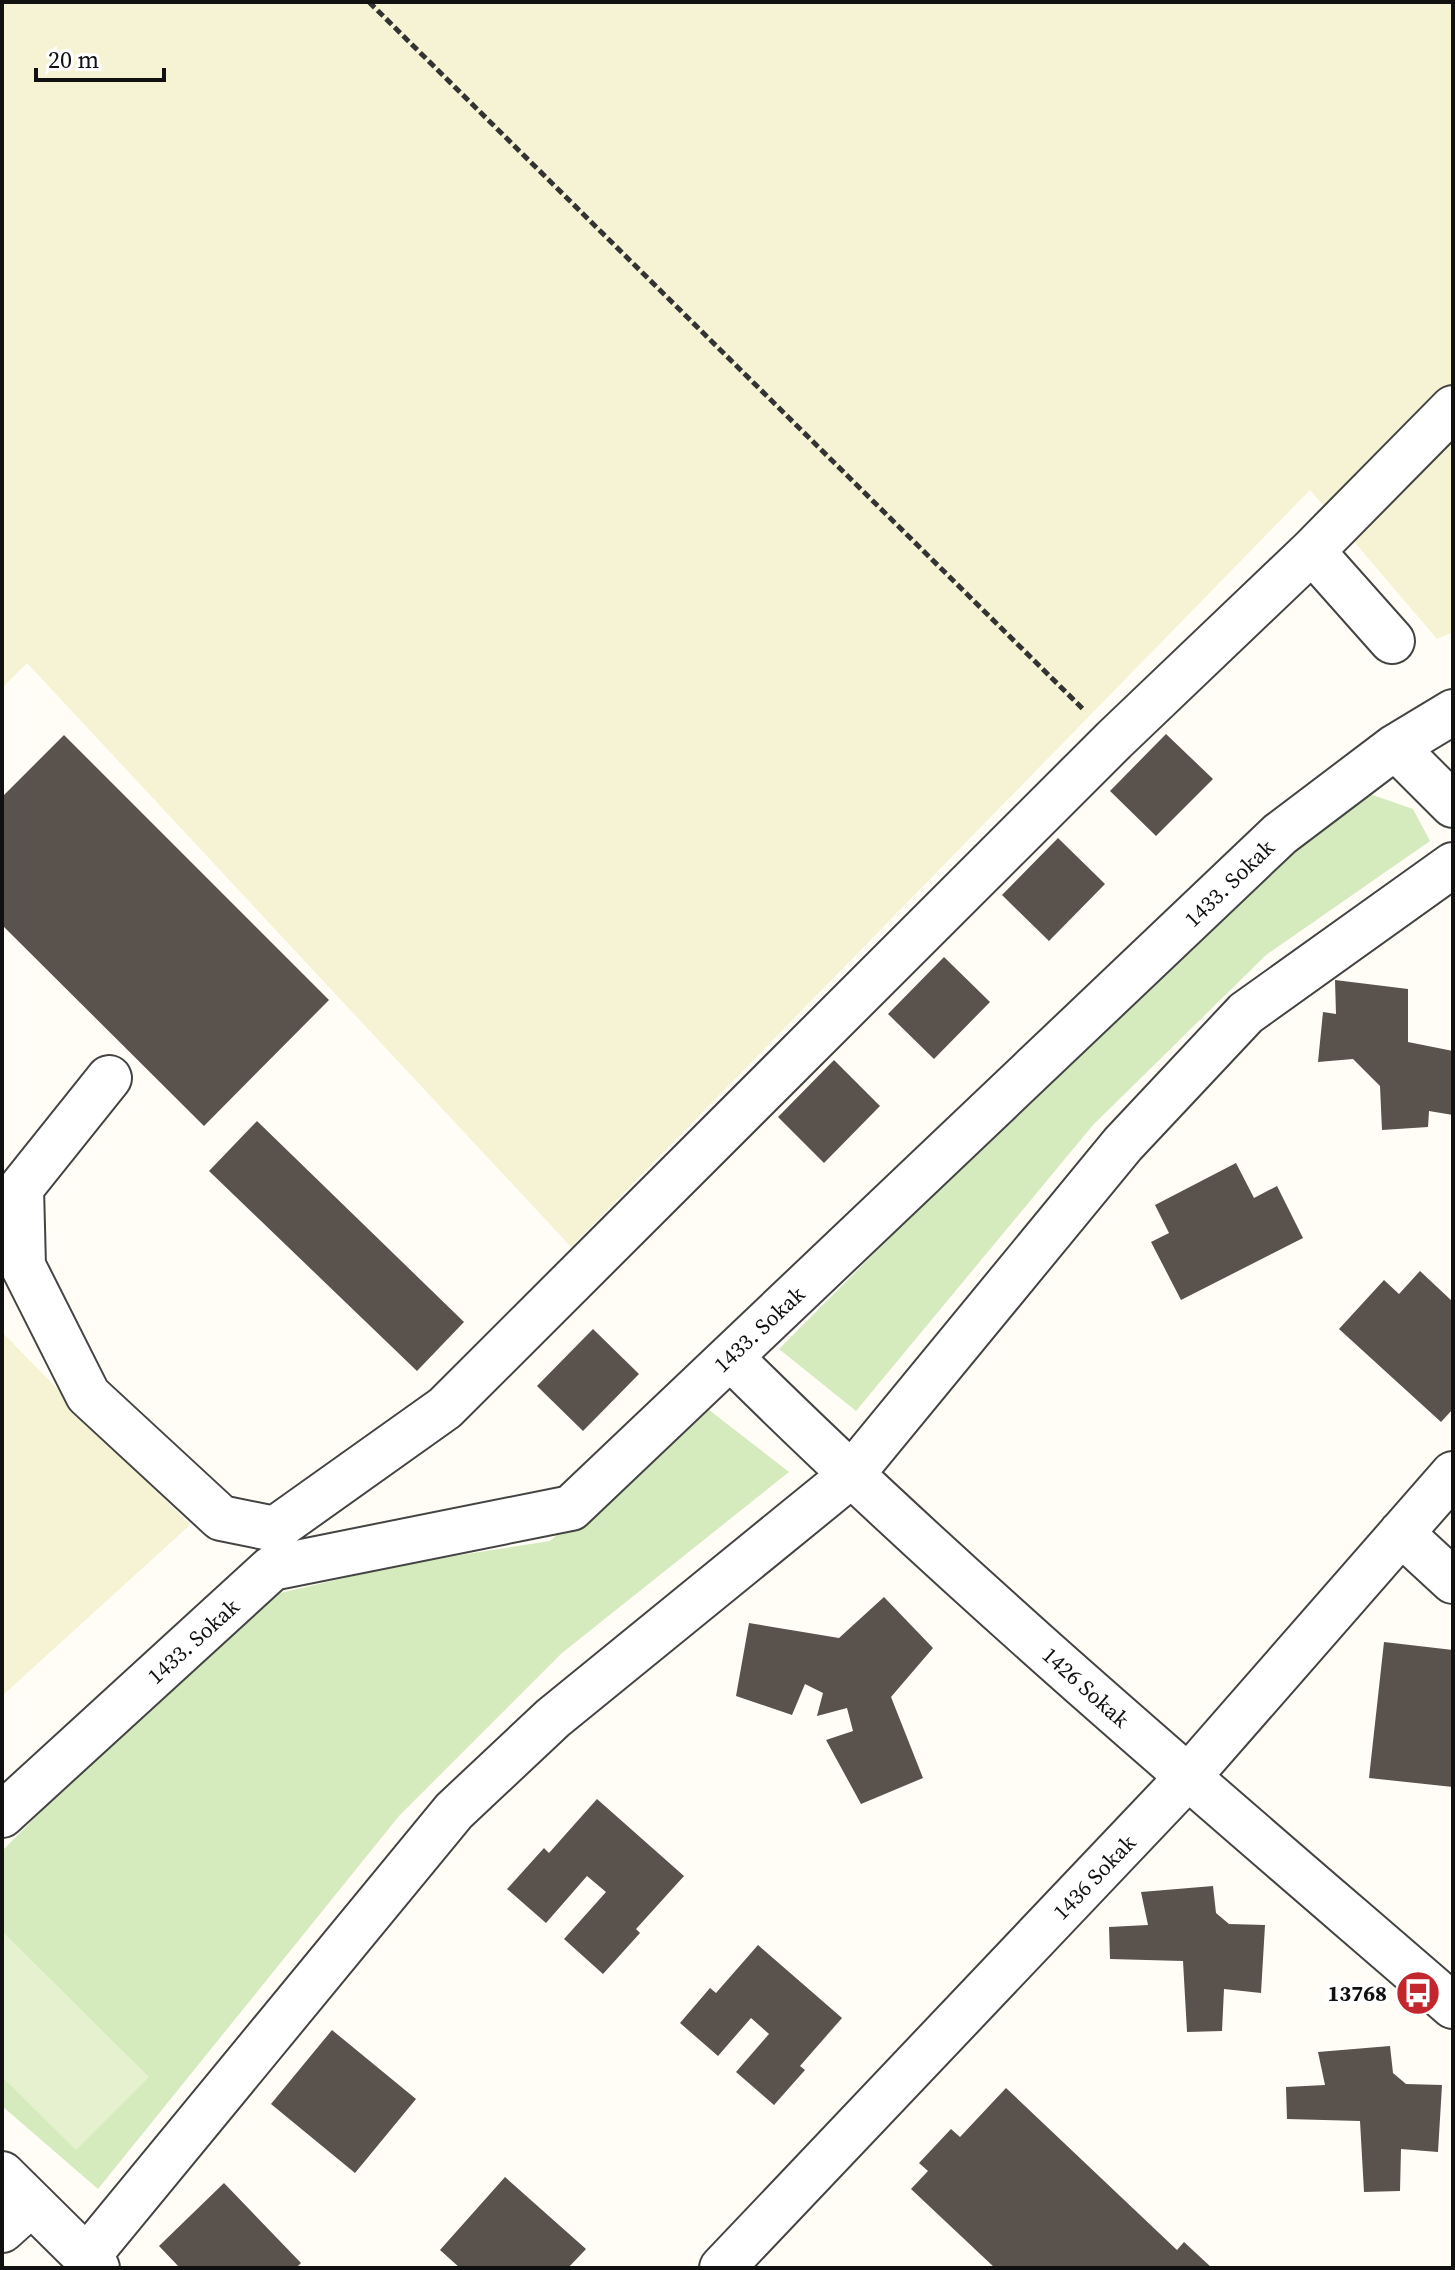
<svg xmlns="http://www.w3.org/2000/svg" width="1455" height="2270" font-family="'Source Serif 4',serif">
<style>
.farmland{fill:#f6f3d4}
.green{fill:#d5ebbd}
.pitch{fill:#e6f2cf}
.building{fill:#5a524d}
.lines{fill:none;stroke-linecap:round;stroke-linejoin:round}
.minor-casing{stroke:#444;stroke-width:48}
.path{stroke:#333;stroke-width:5;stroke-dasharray:8 4;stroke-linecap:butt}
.minor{stroke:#fff;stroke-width:44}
.labels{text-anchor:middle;stroke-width:8;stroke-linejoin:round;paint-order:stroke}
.street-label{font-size:22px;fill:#111;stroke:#fff}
.poi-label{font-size:22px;font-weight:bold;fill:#111;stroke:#fff;text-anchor:end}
</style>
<rect width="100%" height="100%" fill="#fffdf5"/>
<path class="farmland" d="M2 2H1453V632L1437 639 1310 490 571 1247 27 663 2 688Z
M2 1332 190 1525 2 1696Z"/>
<path class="green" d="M1364 792 1413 809 1430 841 1266 955 1093 1125 856 1411 779 1349 1308 817Z
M700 1403 789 1472 562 1653 399 1816 98 2189 2 2106V1851L229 1621 280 1593 409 1563 550 1541Z"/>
<path class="pitch" d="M2 1931 149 2077 76 2150 2 2077Z"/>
<path class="building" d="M1166 734 1213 779 1156 836 1110 791Z
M64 735 329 1000 204 1126 2 925V797Z
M1058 838 1105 884 1049 941 1002 895Z
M944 957 990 1002 934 1059 888 1014Z
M1335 980 1408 989V1042L1453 1051V1115L1429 1111 1428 1127 1382 1130 1380 1086 1353 1059 1318 1062 1323 1012 1336 1014Z
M834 1060 880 1106 824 1163 778 1117Z
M257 1121 464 1322 417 1371 209 1171Z
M1236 1163 1254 1198 1277 1186 1303 1238 1181 1300 1151 1242 1169 1233 1155 1205Z
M1420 1271 1453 1302V1409L1441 1422 1339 1329 1384 1280 1399 1294Z
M593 1329 639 1374 583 1431 537 1386Z
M884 1597 933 1648 891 1697 923 1778 861 1804 826 1740 853 1731 847 1708 817 1716 823 1693 805 1684 792 1715 736 1696 749 1623 839 1638Z
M1384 1642 1453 1650V1787L1369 1778Z
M597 1799 684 1876 636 1929 640 1933 603 1974 564 1939 606 1892 587 1876 546 1923 507 1889 544 1848 549 1853Z
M1213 1886 1216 1913 1229 1924 1265 1925 1261 1993 1224 1989 1222 2031 1187 2032 1183 1961 1110 1959 1109 1927 1148 1925 1141 1892Z
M758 1945 842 2018 800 2066 805 2070 774 2105 736 2072 769 2034 751 2018 718 2056 680 2023 710 1988 716 1993Z
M332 2030 416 2099 355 2173 271 2104Z
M1390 2046 1393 2073 1406 2084 1442 2085 1438 2152 1401 2149 1400 2191 1364 2192 1360 2121 1287 2119 1286 2087 1325 2085 1318 2052Z
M1006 2088 1177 2250 1184 2242 1212 2268H995L911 2189 928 2171 919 2163 951 2129 960 2137Z
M505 2177 586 2249 568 2268H460L440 2250Z
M224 2183 301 2263 296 2268H180L159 2246Z"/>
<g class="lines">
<g class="minor-casing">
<path id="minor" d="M1312 551 1392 641
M1395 747 1453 805
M109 1078 21 1188 23 1266 88 1395 221 1518 275 1529 445 1408 1114 740 1312 551 1453 408
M730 1357C960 1585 1208 1794 1453 2006
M1401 1533 1453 1581
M2 1815 272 1568 571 1508 1280 834 1395 747 1453 712
M2 2174 97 2268
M2 2230 31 2204
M87 2257 454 1811 553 1718 850 1476 1123 1144 1246 1013 1453 865
M722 2268 1188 1777 1453 1474"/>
</g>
<path class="path" d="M369 2 1085 711"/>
<use href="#minor" class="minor"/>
</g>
<defs>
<g id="bus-disc" transform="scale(2.3)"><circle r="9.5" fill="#c4262e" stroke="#fff"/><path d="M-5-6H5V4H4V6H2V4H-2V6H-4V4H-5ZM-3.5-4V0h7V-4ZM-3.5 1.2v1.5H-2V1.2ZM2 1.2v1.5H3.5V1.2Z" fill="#fff"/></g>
</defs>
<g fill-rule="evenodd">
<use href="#bus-disc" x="1418" y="1993"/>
</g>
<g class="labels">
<g class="street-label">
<text transform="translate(1229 883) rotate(-44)" y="8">1433. Sokak</text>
<text transform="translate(759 1329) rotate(-43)" y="8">1433. Sokak</text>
<text transform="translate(193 1641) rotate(-42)" y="8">1433. Sokak</text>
<text transform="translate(1086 1687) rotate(42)" y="8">1426 Sokak</text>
<text transform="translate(1094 1877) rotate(-46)" y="8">1436 Sokak</text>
</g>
<g class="poi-label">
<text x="1387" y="2001">13768</text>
</g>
</g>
<rect width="1455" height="2270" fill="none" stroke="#111111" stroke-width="8"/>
<path d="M36 68v12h128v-12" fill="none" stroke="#111111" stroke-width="4"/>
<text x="48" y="68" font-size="24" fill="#111111" stroke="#ffffff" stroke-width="6" paint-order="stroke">20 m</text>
</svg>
